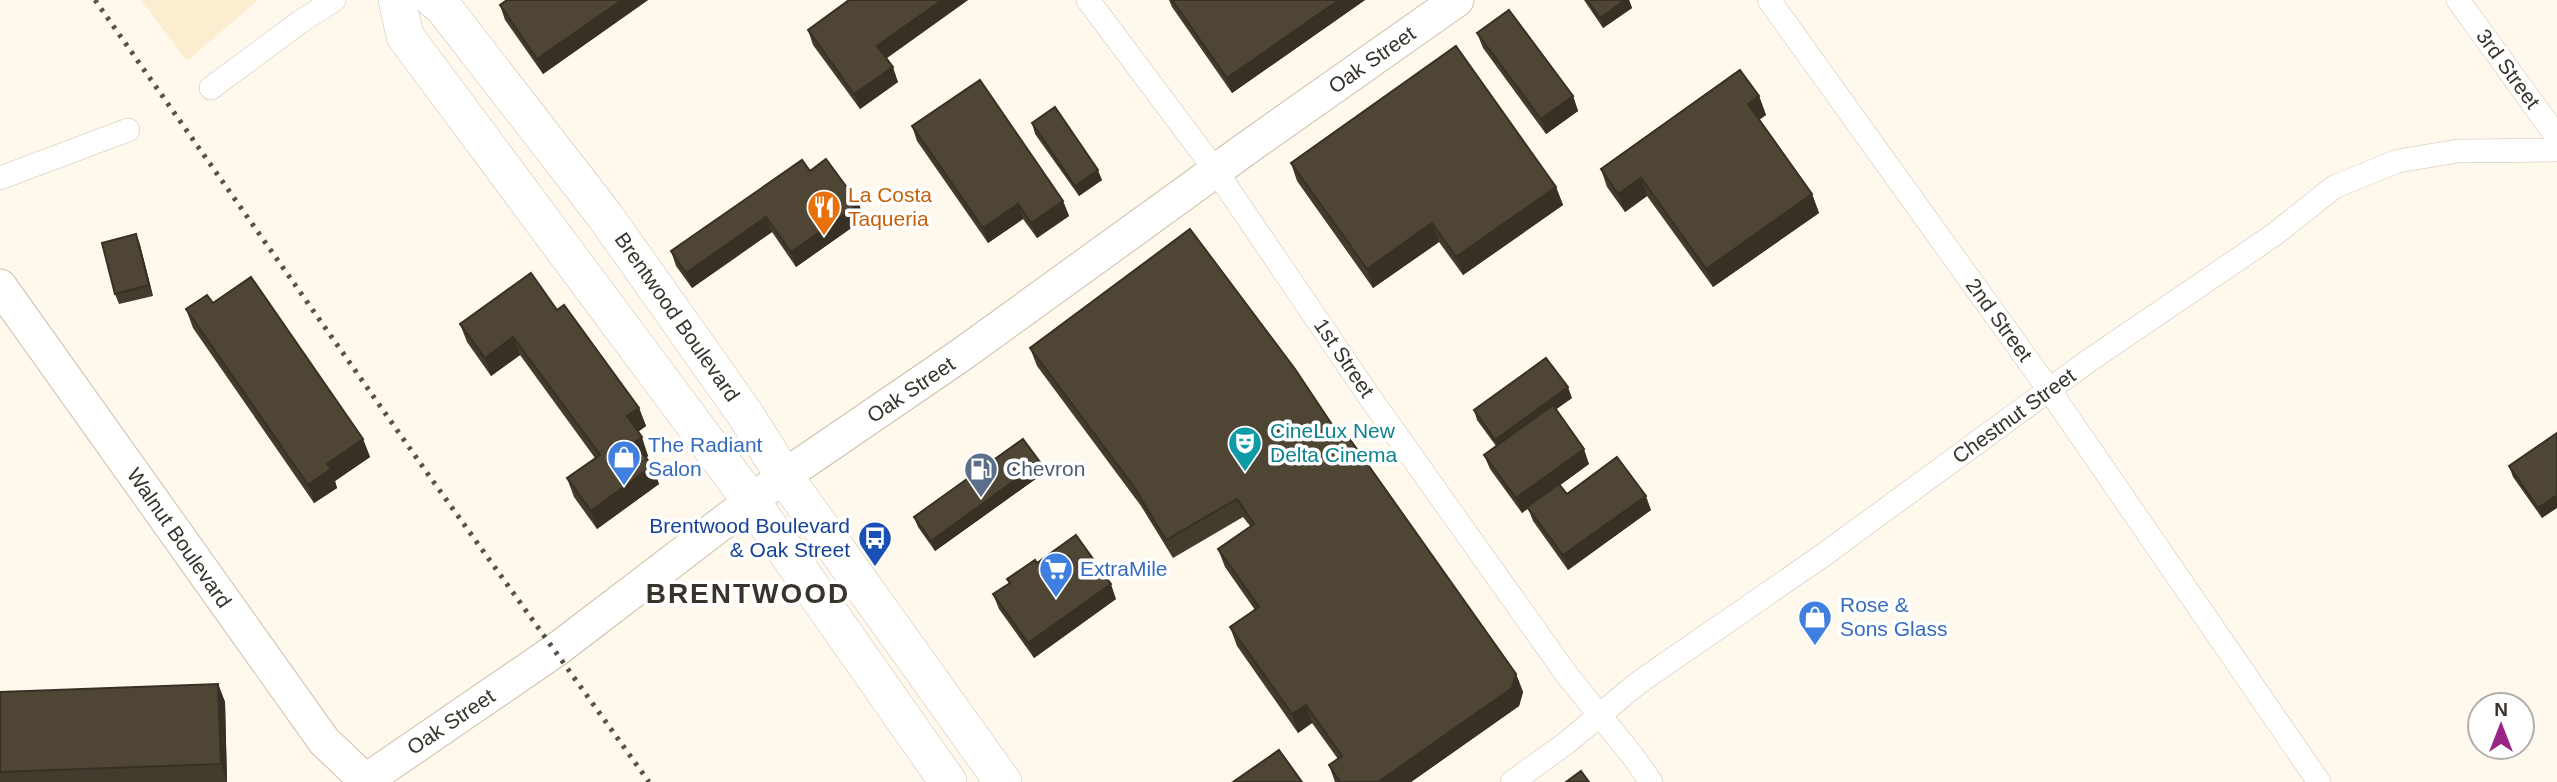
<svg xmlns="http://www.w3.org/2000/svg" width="2557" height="782" font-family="Helvetica,sans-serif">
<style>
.built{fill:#fcedd1}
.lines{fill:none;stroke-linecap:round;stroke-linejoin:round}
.street-casing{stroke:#ccc1ad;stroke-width:24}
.secondary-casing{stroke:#ccc1ad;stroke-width:35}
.primary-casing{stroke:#ccc1ad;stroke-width:38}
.street{stroke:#fff;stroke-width:23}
.secondary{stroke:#fff;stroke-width:33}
.primary{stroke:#fff;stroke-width:37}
.rail{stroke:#565149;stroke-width:5;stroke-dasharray:3.5 7;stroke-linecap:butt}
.wall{fill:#433b2d}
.shaded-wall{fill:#373024}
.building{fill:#4e4534;stroke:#373024;stroke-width:2}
.labels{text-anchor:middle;stroke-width:7;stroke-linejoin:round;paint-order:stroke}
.street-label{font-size:21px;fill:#38342c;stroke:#fff}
.food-label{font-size:21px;fill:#c56008;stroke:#fff;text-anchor:start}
.culture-label{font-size:21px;fill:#0d838f;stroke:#fff;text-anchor:start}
.shop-label{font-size:21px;fill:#366cbe;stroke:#fff;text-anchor:start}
.service-label{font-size:21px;fill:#4e5e75;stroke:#fff;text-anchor:start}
.transit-label{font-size:21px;fill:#164399;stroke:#fff;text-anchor:end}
.district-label{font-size:28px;font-weight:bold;letter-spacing:2px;fill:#38342c;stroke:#fff}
</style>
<rect width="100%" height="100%" fill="#fff8ec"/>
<path class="built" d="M141 0H258L187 61Z"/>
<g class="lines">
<g class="street-casing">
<path id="street" d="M1088 0 1216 171 1371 399 1567 675 1632 755 1651 782
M1769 0 2050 391 2319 782
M2458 0 2557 137
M211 88 300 22 334 0
M0 178 128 130
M1512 782 1565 744 1638 683 1822 556 2087 362 2275 234 2334 187 2398 161 2458 151 2557 150"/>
</g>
<g class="secondary-casing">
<path id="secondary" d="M0 286 324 741 367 782
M365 781 556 650 784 476 961 355 1254 143 1457 0"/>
</g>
<g class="primary-casing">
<path id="primary" d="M397 0 405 36 751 501 948 782
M434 0 443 7 605 216 745 414 784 476 1003 782"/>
</g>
<use href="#street" class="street"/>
<use href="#secondary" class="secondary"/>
<use href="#primary" class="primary"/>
<path class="rail" d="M95 0 430 477 649 782"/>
</g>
<path class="wall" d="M648 0 543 74 505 20 500 5Z
M968 0 886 58 898 82 860 109 813 45 808 30Z
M1169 0H1365L1232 93 1172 7Z
M1584 0H1629L1632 8 1603 28Z
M1477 33 1573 96 1578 111 1546 134 1483 48Z
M1759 96 1766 115 1759 120 1812 194 1819 213 1713 287 1647 196 1625 212 1607 187 1601 169Z
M1032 123 1102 180 1079 196 1035 134Z
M912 126 1063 201 1069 216 1037 238 1023 219 988 243 917 141Z
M1291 163 1556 187 1563 205 1463 275 1439 242 1373 288 1297 181Z
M810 171 859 204 864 219 796 267 772 232 692 288 676 266 671 251Z
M136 234 140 245 153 296 119 304 115 294Z
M213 303 363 439 370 457 335 481 337 488 314 503 193 328 186 309Z
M557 310 639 408 646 426 638 432 648 456 646 458 652 466 659 484 597 529 574 497 567 478 595 458 520 355 491 376 467 342 460 324Z
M1030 348 1335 429 1516 674 1523 692 1519 706 1411 782H1335L1329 765 1338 759 1312 723 1298 733 1237 646 1230 627 1255 610 1225 567 1218 549 1250 526 1243 517 1173 558 1141 506 1037 366Z
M1572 398 1556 409 1589 464 1560 485 1567 494 1651 510 1568 570 1533 521 1528 508 1522 513 1490 469 1484 455 1496 446 1477 420 1474 410Z
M2557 433 2542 518 2513 477 2509 466Z
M1044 473 935 551 918 527 914 517Z
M1037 563 1116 599 1034 658 999 609 993 594 1009 584 1007 579Z
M218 684 225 702 227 782H0V692Z"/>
<path class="shaded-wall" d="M622 0H648L543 74 537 59Z
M942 0H968L883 61 877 46Z
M1339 0H1365L1232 93 1227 78Z
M1625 0H1629L1632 8 1603 28 1600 18Z
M893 67 898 82 860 109 854 94Z
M1573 96 1578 111 1546 134 1541 119Z
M1759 96 1766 115 1754 123 1748 104Z
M1098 170 1102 180 1079 196 1075 186Z
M1641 178 1647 196 1625 212 1618 194Z
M1556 187 1563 205 1463 275 1456 257Z
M1812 194 1819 213 1713 287 1706 269Z
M1063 201 1069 216 1037 238 1031 223Z
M859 204 864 219 796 267 791 252Z
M1018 204 1023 219 988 243 983 228Z
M766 217 772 232 692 288 686 273Z
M1432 223 1439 242 1373 288 1367 269Z
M136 234 140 245 153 296 149 285Z
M513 337 520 355 491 376 485 358Z
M1568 387 1572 398 1499 450 1495 440Z
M639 408 646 426 633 435 627 416Z
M642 437 648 456 641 461 635 442Z
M363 439 370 457 335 481 337 488 314 503 308 485 327 464Z
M1584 449 1589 464 1522 513 1516 498Z
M1040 462 1044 473 935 551 931 541Z
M652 466 659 484 597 529 591 511Z
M2557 495V508L2542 518 2538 508Z
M1646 496 1651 510 1568 570 1563 555Z
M1111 584 1116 599 1034 658 1028 643Z
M1516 674 1523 692 1519 706 1411 782H1378Z
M218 684 225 702 227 782 221 764Z
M1306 705 1312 723 1298 733 1292 714Z"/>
<path class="building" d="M507 0H622L537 59 500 5Z
M849 0H942L877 46 893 67 854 94 808 30Z
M1172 0H1339L1227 78Z
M1587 0H1625L1600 18Z
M1509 10 1573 96 1541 119 1477 33Z
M1456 46 1556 187 1456 257 1432 223 1367 269 1291 163Z
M1740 70 1759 96 1748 104 1812 194 1706 269 1641 178 1618 194 1601 169Z
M980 80 1063 201 1031 223 1018 204 983 228 912 126Z
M1055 107 1098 170 1075 186 1032 123Z
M826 159 859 204 791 252 766 217 686 273 671 251 802 160 810 171Z
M1190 229 1295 369 1335 429 1342 428 1516 674 1512 688 1378 782H1340L1329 765 1342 756 1306 705 1292 714 1230 627 1259 607 1218 549 1254 524 1237 499 1166 540 1134 487 1030 348Z
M136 234 149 285 115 294 102 243Z
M531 273 557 310 564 305 639 408 627 416 642 437 635 442 652 466 591 511 567 478 600 455 513 337 485 358 460 324Z
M251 277 363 439 327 464 331 469 308 485 186 309 207 295 213 303Z
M1546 358 1568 387 1495 440 1474 410Z
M1553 405 1584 449 1516 498 1484 455Z
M2557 433V495L2538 508 2509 466Z
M1023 439 1040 462 931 541 914 517Z
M1617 457 1646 496 1563 555 1527 507 1559 484 1567 494Z
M1076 535 1111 584 1028 643 993 594 1010 583 1007 579 1035 560 1037 563Z
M218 684 221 764 0 772V692Z
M1279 750 1302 782H1233Z
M1581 771 1589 782H1566Z"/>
<defs>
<g id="restaurant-pin" transform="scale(1.75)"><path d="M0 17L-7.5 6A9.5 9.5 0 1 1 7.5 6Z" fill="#e8710a" stroke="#fff"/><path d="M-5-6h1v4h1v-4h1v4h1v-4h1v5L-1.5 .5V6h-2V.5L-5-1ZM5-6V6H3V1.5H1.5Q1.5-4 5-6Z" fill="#fff"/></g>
<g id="theatre-pin" transform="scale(1.75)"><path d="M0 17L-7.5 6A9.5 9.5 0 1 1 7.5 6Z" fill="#0f9aa8" stroke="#fff"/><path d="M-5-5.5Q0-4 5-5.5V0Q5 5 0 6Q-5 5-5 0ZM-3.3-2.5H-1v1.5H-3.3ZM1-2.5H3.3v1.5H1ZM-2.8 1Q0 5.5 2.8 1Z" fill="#fff"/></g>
<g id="shop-pin" transform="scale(1.75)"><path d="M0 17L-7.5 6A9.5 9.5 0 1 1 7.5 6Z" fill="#3f7fe0" stroke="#fff"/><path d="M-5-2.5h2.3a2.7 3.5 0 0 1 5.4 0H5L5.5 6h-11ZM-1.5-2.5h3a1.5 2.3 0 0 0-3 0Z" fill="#fff"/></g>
<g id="fuel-pin" transform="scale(1.75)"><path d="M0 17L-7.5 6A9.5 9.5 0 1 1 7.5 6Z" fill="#5c6f8a" stroke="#fff"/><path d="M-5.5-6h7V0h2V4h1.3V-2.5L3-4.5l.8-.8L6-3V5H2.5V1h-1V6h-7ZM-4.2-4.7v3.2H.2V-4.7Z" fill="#fff"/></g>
<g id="bus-pin" transform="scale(1.75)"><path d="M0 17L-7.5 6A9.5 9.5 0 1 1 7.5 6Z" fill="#1a4fb4" stroke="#fff"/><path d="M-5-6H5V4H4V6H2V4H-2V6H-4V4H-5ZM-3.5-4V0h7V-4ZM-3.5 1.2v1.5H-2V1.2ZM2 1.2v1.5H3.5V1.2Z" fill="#fff"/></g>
<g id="supermarket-pin" transform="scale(1.75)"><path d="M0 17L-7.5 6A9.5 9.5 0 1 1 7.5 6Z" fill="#3f7fe0" stroke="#fff"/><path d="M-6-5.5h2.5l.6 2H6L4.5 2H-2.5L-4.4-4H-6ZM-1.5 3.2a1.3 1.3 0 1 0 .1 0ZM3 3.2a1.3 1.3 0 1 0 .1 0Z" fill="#fff"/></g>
</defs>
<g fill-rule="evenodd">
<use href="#restaurant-pin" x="824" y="207"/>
<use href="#theatre-pin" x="1245" y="443"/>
<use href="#shop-pin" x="624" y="457"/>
<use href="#fuel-pin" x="981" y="469"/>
<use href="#bus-pin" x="875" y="538"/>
<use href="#supermarket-pin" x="1056" y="569"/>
<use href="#shop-pin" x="1815" y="617"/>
</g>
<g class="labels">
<g class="street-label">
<text transform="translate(1372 60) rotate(-35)" y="7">Oak Street</text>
<text transform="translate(2508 69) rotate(54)" y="7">3rd Street</text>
<text transform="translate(677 317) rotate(55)" y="7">Brentwood Boulevard</text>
<text transform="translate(1999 320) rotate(54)" y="7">2nd Street</text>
<text transform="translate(1344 358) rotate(56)" y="7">1st Street</text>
<text transform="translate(911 390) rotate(-34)" y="7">Oak Street</text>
<text transform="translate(2014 416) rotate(-36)" y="7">Chestnut Street</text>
<text transform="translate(179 538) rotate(55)" y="7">Walnut Boulevard</text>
<text transform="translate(451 722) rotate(-34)" y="7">Oak Street</text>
</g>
<g class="food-label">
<text x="848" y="202">La Costa<tspan x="848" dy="24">Taqueria</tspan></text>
</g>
<g class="culture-label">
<text x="1270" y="438">CineLux New<tspan x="1270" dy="24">Delta Cinema</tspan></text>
</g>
<g class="shop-label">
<text x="648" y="452">The Radiant<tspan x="648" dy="24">Salon</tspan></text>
<text x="1080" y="576">ExtraMile</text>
<text x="1840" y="612">Rose &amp;<tspan x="1840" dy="24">Sons Glass</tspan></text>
</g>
<g class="service-label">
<text x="1006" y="476">Chevron</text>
</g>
<g class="transit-label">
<text x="850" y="533">Brentwood Boulevard<tspan x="850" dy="24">&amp; Oak Street</tspan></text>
</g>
<g class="district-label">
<text x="748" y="603">BRENTWOOD</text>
</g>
</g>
<g transform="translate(2501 726)"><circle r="33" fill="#ffffff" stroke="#afaeab" stroke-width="2"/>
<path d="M0-5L12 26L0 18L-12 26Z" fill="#982685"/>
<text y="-10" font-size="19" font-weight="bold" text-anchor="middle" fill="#38342c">N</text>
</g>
</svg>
